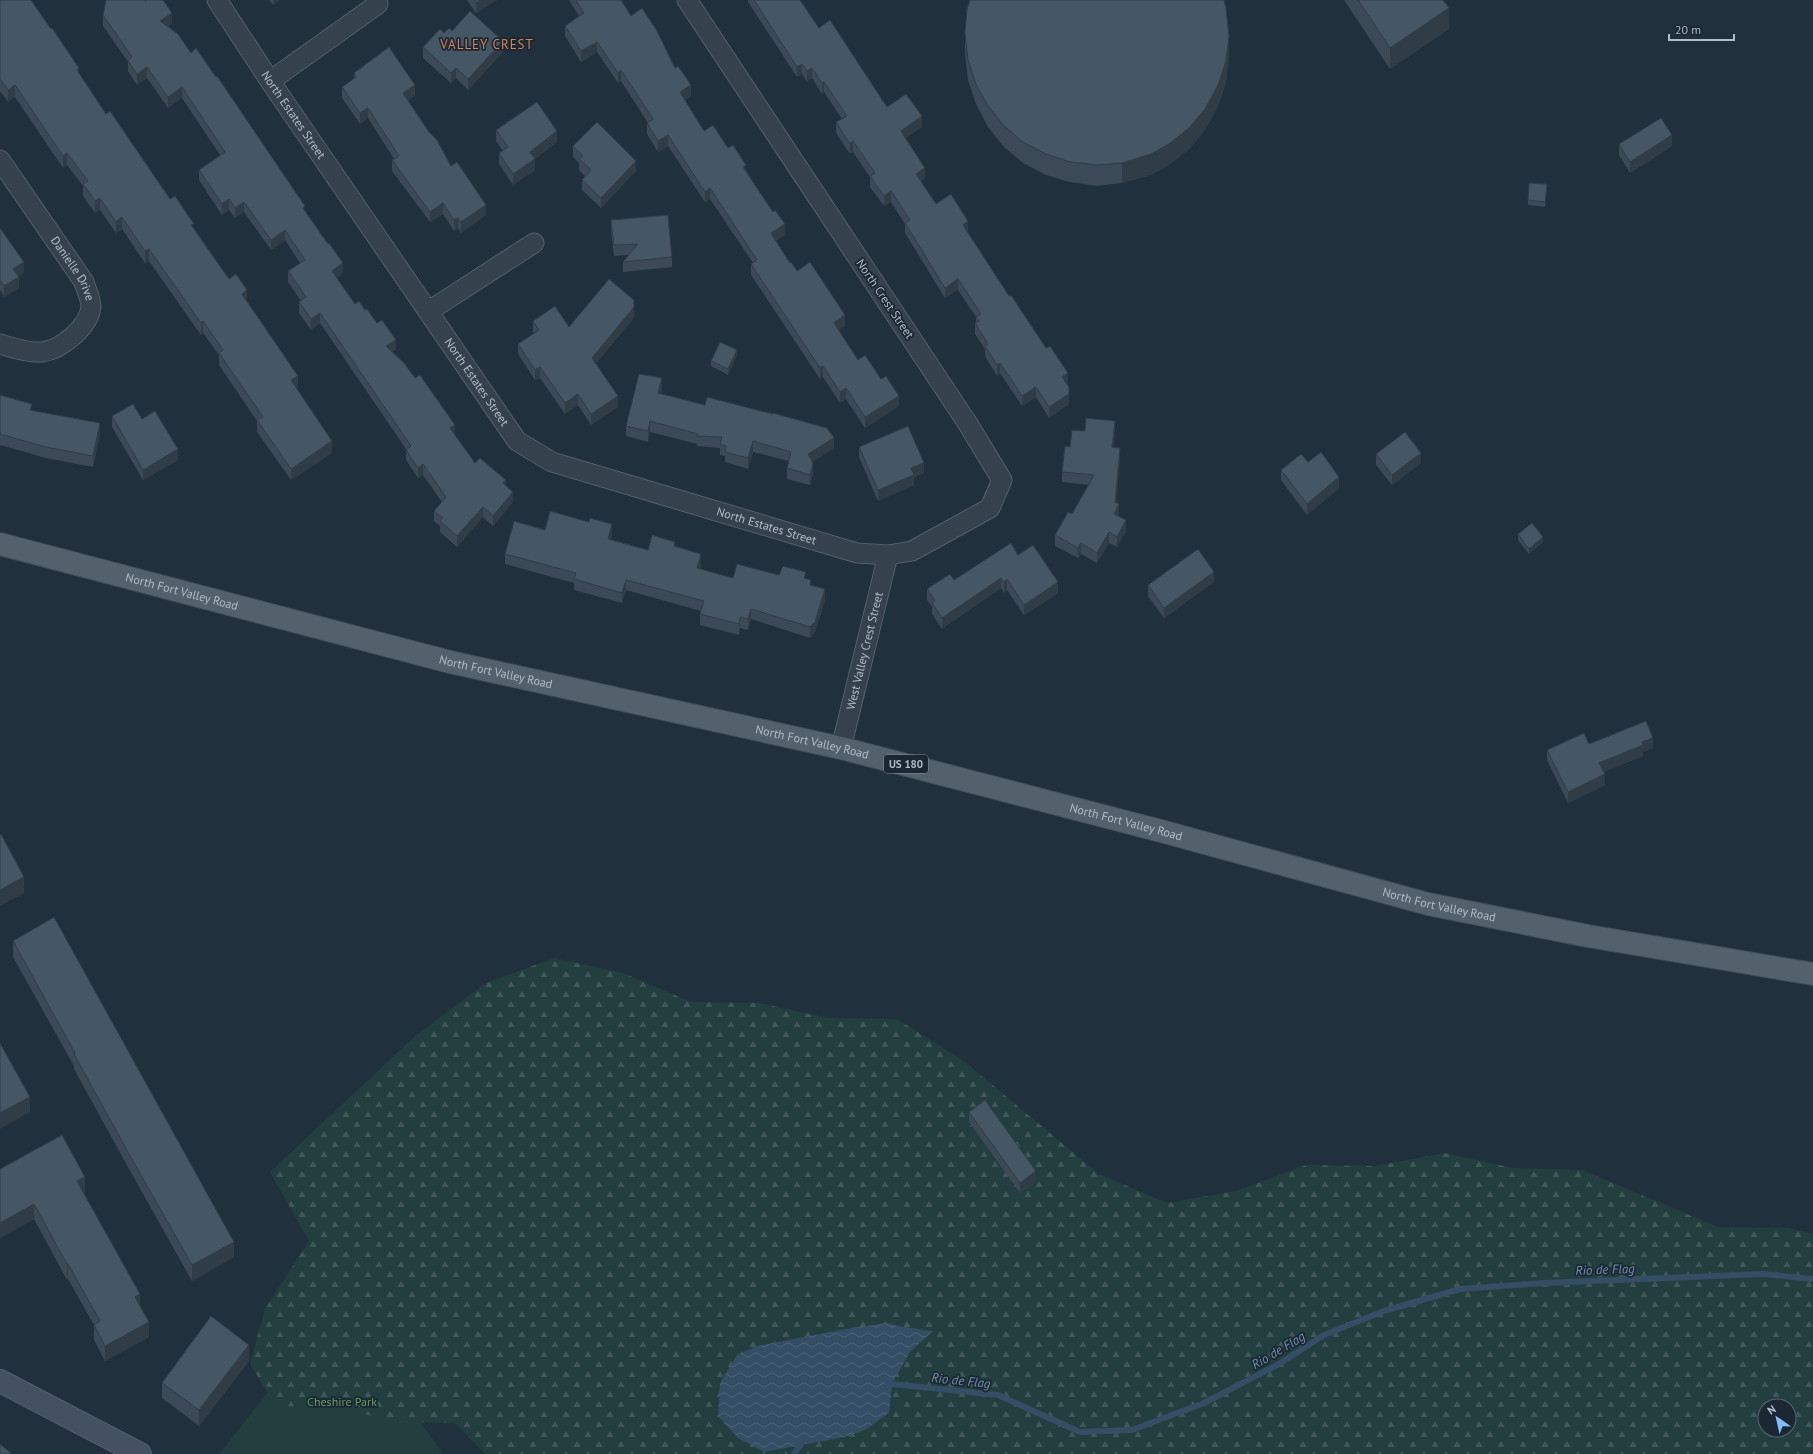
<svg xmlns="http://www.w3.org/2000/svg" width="1813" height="1454" font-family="'PT Sans',sans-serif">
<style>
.green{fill:#233e3e}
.forest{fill:url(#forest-firs);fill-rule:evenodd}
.water{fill:url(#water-waves)}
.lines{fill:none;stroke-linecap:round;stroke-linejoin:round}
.stream{stroke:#344e65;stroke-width:6}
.street-casing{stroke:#54606b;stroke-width:21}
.secondary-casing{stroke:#54606b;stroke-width:24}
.primary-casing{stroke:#3f4b56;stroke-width:24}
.street{stroke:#35424d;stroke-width:19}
.secondary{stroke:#435160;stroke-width:22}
.primary{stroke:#53616d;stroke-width:22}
.wall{fill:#3b4a56}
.shaded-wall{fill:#303c46}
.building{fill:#455664;stroke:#303c46}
.labels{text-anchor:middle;stroke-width:3.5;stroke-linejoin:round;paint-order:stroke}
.shield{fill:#1b2732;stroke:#84909c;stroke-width:1}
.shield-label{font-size:11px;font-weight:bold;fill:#b1bdc9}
.street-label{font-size:12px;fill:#b1bdc9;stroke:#1b2732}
.park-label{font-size:12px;fill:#669b6d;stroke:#1b2732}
.neighbourhood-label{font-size:13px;letter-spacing:1px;fill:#da845a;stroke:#1b2732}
.water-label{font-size:13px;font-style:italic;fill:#7091ae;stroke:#1b2732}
</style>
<defs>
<pattern id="forest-firs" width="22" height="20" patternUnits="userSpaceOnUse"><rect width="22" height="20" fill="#233e3e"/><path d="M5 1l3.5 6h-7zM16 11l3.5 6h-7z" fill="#415859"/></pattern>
<pattern id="water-waves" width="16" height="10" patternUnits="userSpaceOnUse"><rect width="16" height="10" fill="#344e65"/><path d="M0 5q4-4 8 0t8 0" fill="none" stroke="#4f667a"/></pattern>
</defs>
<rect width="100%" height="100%" fill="#21303d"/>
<path class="green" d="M356 1329 443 1454H219L269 1391Z"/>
<path class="forest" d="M554 958 623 973 691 1002 760 1003 828 1018 897 1019 965 1062 1099 1174 1167 1203 1236 1191 1306 1165 1375 1166 1445 1153 1513 1168 1582 1170 1718 1227 1788 1228 1813 1234V1454H485L455 1423 399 1422 331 1407 276 1406 250 1364 265 1309 309 1241 270 1172 413 1038 484 984ZM1765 1406H1789V1430H1765Z"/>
<path class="water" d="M887 1323 903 1327 933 1331 910 1352 892 1384 889 1413 865 1430 844 1437 764 1452 738 1438 718 1416 720 1383 737 1355 757 1346 857 1327Z"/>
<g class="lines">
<path class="stream" d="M884 1387 892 1384 998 1395 1080 1432 1132 1430 1204 1403 1279 1364 1324 1335 1384 1311 1460 1289 1544 1283 1763 1274 1813 1279
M794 1454 805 1439"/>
<g class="street-casing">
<g id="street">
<path id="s1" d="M217 0 270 81 517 441 552 462 857 553 888 555 912 551 990 508 1002 480 968 424 687 0"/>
<path d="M270 81 378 4"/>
<path id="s2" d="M0 160 84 282C86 289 91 299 91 306 90 326 61 350 42 352 29 353 13 348 0 344"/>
<path d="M429 311 534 243"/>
<path id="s3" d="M841 748 888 555"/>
</g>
</g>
<g class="secondary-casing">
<path id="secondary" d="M0 1381 140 1454"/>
</g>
<g class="primary-casing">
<g id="primary">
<path id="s4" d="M0 544 450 662 841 748 1161 831 1428 904 1588 936 1813 974"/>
</g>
</g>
<use href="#street" class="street"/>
<use href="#secondary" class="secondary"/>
<use href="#primary" class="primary"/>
</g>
<path class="wall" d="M0 0 79 74 106 114 170 199 194 228 229 279 247 302 298 388 297 389 332 453 291 480 257 432V421L219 365V355L203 333 201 335 149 261 145 263 122 229 116 233 100 210 95 213 83 196V186L67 165 63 168 15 97 8 102 0 91Z
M269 0H280L273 5Z
M467 0H497L476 13Z
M569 0H621L631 16 675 68 691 96 684 100 704 131 728 148 746 170 785 235 775 241 790 263 845 326 839 330 858 360 899 406 865 428 846 399 840 403 823 377 820 379 751 275V264L753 263 710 199 705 202 668 146 658 152 647 134V123H648L621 81 618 83 597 52 581 62 565 36V26L579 16Z
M748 0H800L819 28 887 107 922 127 905 138 925 178 921 181 936 204 968 232 1009 296 1068 384H1067L1069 404 1049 418 1036 397 1022 406 1000 373 997 376 985 356V349L975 334V323H976V317L958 290 945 298 905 233V224L891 202 884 206 870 187V177L853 152 850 154 836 133V122L842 119 824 92 822 94 812 78 807 82 802 74 797 77 748 2Z
M1344 0H1443L1449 29 1390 69Z
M103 15 172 23 168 26 191 53 305 212 343 273 337 278 355 304 365 310 396 350 393 352 455 435 475 463 506 485 513 502 493 526 483 517 457 547 440 532V526L434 521V511L442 502 423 475 418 478 406 460V449L320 323 311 330 299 313V302L301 301 288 282V271L300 263 285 240 271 250 244 212 235 218 229 210 222 215 199 180V170L220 155 182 98 168 108 147 78 137 85 128 71V62L103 26Z
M452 31 503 52 468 90 456 78 451 83 423 58V47L444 33Z
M965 32 1229 56 1226 82 1218 106 1205 130 1189 149 1169 165 1151 175 1122 183 1097 186 1070 182 1046 175 1023 163 1004 147 988 127 976 104 968 80 965 53Z
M354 73 415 96 408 100 451 166 486 215 461 233 458 228 454 231 443 214 430 222 392 171V160L394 159 368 118 360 124 342 98V87L354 79Z
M496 130 557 142 535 159V170L513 185 499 164V153L503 151 496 141Z
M1619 144 1672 146 1630 173 1619 155Z
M573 146 636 171 601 208 582 190V180L585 176 579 170V163L573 157Z
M1547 190 1545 207 1528 205V200Z
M611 220 672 257V267L623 272V262L629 255 614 256 611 231Z
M0 228 24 273 18 276 19 288 4 297 0 290Z
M634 318 596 363 618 407 591 425 578 405 565 414 540 378 535 380 518 354V344L534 333 533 332V321L569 327Z
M737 355 728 375 711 366V361Z
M662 388 661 394 834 448 812 462 813 474 810 485 787 479V468L789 461 753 452 748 469 725 462V456L720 455V448L697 446V444L650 432 648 442 626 436V426Z
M0 395 32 410 100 434 93 467 46 458 0 445Z
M112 416 142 419 178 460 143 480 112 427Z
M1085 431 1115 432 1113 447 1120 458 1116 503 1119 515 1118 516 1126 531 1117 547 1109 543 1097 563 1081 554 1078 558 1055 546V535L1072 514 1089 485 1062 482V472L1070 447Z
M859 447 924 473 914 477V485L878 501 859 457Z
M1376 454 1421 463 1392 485 1376 465Z
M1281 470 1339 488 1307 515 1281 480Z
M589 522 612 535 611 540 648 550 675 546 701 565 700 569 733 578 779 575 806 578 811 585 825 600 815 632 810 638 751 619 748 630 740 628 739 635 700 625V614L701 611 626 590 622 603 574 590V583L505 564V554L545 530Z
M1518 534 1543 542 1529 554 1518 540Z
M1018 555 1058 593 1024 615 1007 590 1004 593 1001 588 942 629 932 614V606L927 600V589Z
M1214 582 1164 618 1148 596V585Z
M1589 744 1653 748 1643 752V756L1603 772 1605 785 1568 803 1547 760V750Z
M13 941 234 1257 192 1281 129 1169 74 1069V1066L13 957Z
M969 1112 1036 1182 1020 1193 969 1122Z
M0 1169 85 1192 83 1193 140 1306 149 1337 105 1361 94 1340V1325L68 1279 67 1280 34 1219 0 1238Z
M249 1361 199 1426 162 1398V1383Z"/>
<path class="shaded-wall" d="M273 0H280L273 5Z
M481 0H497L476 13V3Z
M1449 8V29L1390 69V48Z
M172 13V23L160 31V21Z
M1229 36V56L1226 82 1218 106 1205 130 1189 149 1169 165 1151 175 1122 183V163Z
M503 41V52L468 90V79Z
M597 42V52L581 62V51Z
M802 64V74L797 77V67Z
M147 67V78L137 85V74Z
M79 68V80L77 70Z
M456 68V78L451 83V73Z
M812 68V78L807 82V71Z
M621 70V81L618 83V73Z
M824 82V92L822 94V83Z
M15 85V97L8 102V90Z
M415 85V96L403 104V93Z
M691 85V96L680 103V92Z
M182 87V98L168 108V97Z
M368 108V118L360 124V113Z
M922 116V127L901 141V131Z
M557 131V142L535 159V170L513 185V174L530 152Z
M668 135V146L658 152V141Z
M1672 135V146L1630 173V162Z
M853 141V152L850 154V144Z
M67 153V165L63 168V156Z
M636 161V171L601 208V198Z
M925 168V178L916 184V174Z
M710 188V199L705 202V192Z
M891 191V202L884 206V196Z
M100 198V210L95 213V201Z
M229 199V210L222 215V204Z
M244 202V212L235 218V208Z
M443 203V214L430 222V212Z
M486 205V215L461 233V222Z
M122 217V229L116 233V222Z
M458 218V228L454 231V220Z
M968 221V232L963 236V225Z
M785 224V235L771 244V233Z
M285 230V240L271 250V240Z
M149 249V261L145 263V251Z
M24 262V273L13 279V269Z
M343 263V273L332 281V271Z
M19 277V288L4 297V286Z
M958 279V290L945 298V288Z
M247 290V302L242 294Z
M634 307V318L592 368V358Z
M320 313V323L311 330V319Z
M845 315V326L834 334V323Z
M203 321V333L201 335V323Z
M396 340V350L386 357V346Z
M737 350V355L728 375V369Z
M1000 363V373L997 376V365Z
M823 366V377L820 379V368Z
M540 367V378L535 380V370Z
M1068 373V384L1062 387V377Z
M298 376V388L291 392V380Z
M662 378V388L658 404V393Z
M1036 387V397L1022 406V396Z
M846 388V399L840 403V392Z
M578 394V405L565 414V403Z
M1069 394V404L1049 418V407Z
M618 396V407L591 425V414Z
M899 396V406L865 428V417Z
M650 421V432L648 442V431Z
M1115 421V432L1112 458V447Z
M100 423V434L93 467V456Z
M455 425V435L450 428Z
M834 438V448L808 465V454Z
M332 441V453L291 480V469Z
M753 441V452L748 469V458Z
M1120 448V458L1116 511 1119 504V515L1114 525V514Z
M178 449V460L143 480V470Z
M1421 453V463L1392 485V475Z
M813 463V474L810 485V475Z
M924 463V473L914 477V485L878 501V490L911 468Z
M423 464V475L418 478V468Z
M1339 477V488L1307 515V504Z
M506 480V490L503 483Z
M513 492V502L493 526V516Z
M483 507V517L457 547V536Z
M1126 520V531L1117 547V537Z
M612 524V535L608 550V539Z
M1109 532V543L1097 563V553Z
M1543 537V542L1529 554V549Z
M1081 543V554L1078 558V548Z
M701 554V565L697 578V568Z
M1214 572V582L1164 618V608Z
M1001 578V588L942 629V618Z
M1007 579V590L1004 593V582Z
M626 580V590L622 603V593Z
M1058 582V593L1024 615V605Z
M825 589V600L815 632 810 638V627Z
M751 609V619L748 630V619Z
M740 617V628L739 635V624Z
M1653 738V748L1643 752V756L1599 774V763L1642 742Z
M1605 774V785L1568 803V792Z
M24 877V893L0 906V890Z
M30 1097V1112L0 1129V1113Z
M1036 1171V1182L1020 1193V1183Z
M85 1177V1192L77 1197V1181Z
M34 1204V1219L0 1238V1223Z
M234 1242V1257L192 1281V1265Z
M67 1264H68V1279L67 1280Z
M140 1294V1310L135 1297Z
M149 1322V1337L105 1361V1346Z
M249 1345V1361L199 1426V1410Z"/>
<path class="building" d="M0 0H31L51 29 52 28 79 68 77 70 106 114 110 111 170 199 175 196 194 224 191 225 229 279 236 274 247 290 242 294 298 376 291 380 332 441 291 469 257 420 263 417 219 353 223 350 203 321 201 323 149 249 145 251 122 217 116 222 100 198 95 201 83 184 88 181 67 153 63 156 15 85 8 90 0 79Z
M106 0H145V1L147 0H163L172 13 160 21 178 34 191 53 196 48 216 77 217 76 305 206 303 208 328 244 329 243 343 263 332 271 355 304 359 301 365 310 367 309 377 323 382 320 396 340 386 346 405 364 415 378 420 375 455 425 450 428 475 463 480 458 506 480 503 483 513 492 493 516 483 507 457 536 440 521 443 518 434 511 446 497 423 464 418 468 406 450 411 446 320 313 311 319 299 302 306 297 288 271 305 260 285 230 271 240 244 202 235 208 229 199 222 204 199 170 225 152 182 87 168 97 147 67 137 74 128 61 132 57 103 15Z
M474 0H481L476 3Z
M576 0H621L631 16 642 8 656 29 675 68 678 66 691 85 680 92 704 131 713 125 728 148 733 145 746 165 743 167 773 212 775 210 785 224 771 233 790 263 791 262 797 271 810 262 845 315 834 323 858 360 865 355 881 379 886 376 899 396 865 417 846 388 840 392 823 366 820 368 751 264 757 260 710 188 705 192 668 135 658 141 647 123 653 119 621 70 618 73 597 42 581 51 565 26 584 13Z
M754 0H800L819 28 830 20 887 107 906 94 922 116 901 131 925 168 916 174 936 204 951 194 968 221 963 225 1009 296 1011 295 1046 348 1050 346 1068 373 1062 377 1069 387V394L1049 407 1036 387 1022 396 1000 363 997 365 985 346 988 344 975 323 979 321 976 317 981 314 958 279 945 288 905 223 910 220 891 191 884 196 870 176 875 173 853 141 850 144 836 122 847 116 824 82 822 83 812 68 807 71 802 64 797 67Z
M970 0H1224L1226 8 1229 36 1226 61 1218 85 1205 109 1189 128 1169 144 1151 154 1122 163 1097 165 1070 162 1046 154 1023 142 1004 126 988 106 976 84 968 60 965 32 967 9Z
M1358 0H1443L1449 8 1390 48Z
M470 11 503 41 468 79 456 68 451 73 423 47 440 29 444 33 449 28 452 31Z
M389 47 415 85 403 93 429 132 437 140 451 166 457 162 486 205 461 222 458 218 454 220 443 203 430 212 392 160 399 156 368 108 360 113 342 87 356 77 354 73Z
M537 102 557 131 530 152 535 159 513 174 499 153 508 147 496 130Z
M1661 118 1672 135 1630 162 1619 144Z
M597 122 636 161 601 198 582 180 591 170 579 159 583 156 573 146Z
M1529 183 1547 184 1545 202 1528 200Z
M668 215 672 257 623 262 638 244 614 245 611 220Z
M0 228 24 262 13 269 19 277 4 286 0 280Z
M609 279 634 300V307L592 358 618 396 591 414 578 394 565 403 540 367 535 370 518 344 539 330 533 321 555 306 569 327Z
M720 342 737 350 728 369 711 361Z
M639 374 662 378 658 393 705 405 707 397 773 414V413L827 428 834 438 808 454 813 463 810 475 787 468 791 452 753 441 748 458 725 452 726 446 720 444 722 437 697 436 698 434 650 421 648 431 626 426Z
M0 395 32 404 30 410 100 423 93 456 46 447 0 434Z
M133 404 142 419 155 411 178 449 143 470 112 416Z
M1086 418 1115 421 1112 447 1120 448 1115 502 1119 504 1114 514 1126 520 1117 537 1109 532 1097 553 1081 543 1078 548 1055 535 1068 512 1072 514 1094 475 1062 472 1065 446 1070 447 1072 430 1085 431Z
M908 426 924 463 911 468 914 475 878 490 859 447Z
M1405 432 1421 453 1392 475 1376 454Z
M1321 452 1339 477 1307 504 1281 470 1301 454 1308 462Z
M550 511 589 522 590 518 612 524 608 539 648 550 652 535 675 542 674 546 701 554 697 568 733 578 737 564 779 575 783 566 806 572 804 578 811 580 810 585 825 589 815 622 810 627 751 609 748 619 740 617 739 624 700 614 704 601 626 580 622 593 574 579 576 573 505 554 514 521 545 530Z
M1532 523 1543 537 1529 549 1518 534Z
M1011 543 1018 555 1033 545 1058 582 1024 605 1007 579 1004 582 1001 578 942 618 932 603 935 601 927 589 950 574 954 580Z
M1198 549 1214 572 1164 608 1148 585Z
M1646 721 1653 738 1642 742 1643 745 1599 763 1605 774 1568 792 1547 750 1584 733 1589 744Z
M1 834 24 877 0 890V835Z
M54 917 234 1242 192 1265 129 1154 74 1054 75 1053 13 941Z
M0 1043 30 1097 0 1113Z
M985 1100 1036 1171 1020 1183 969 1112Z
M62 1135 85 1177 77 1181 140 1294 135 1297 149 1322 105 1346 94 1325 100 1321 68 1264H67L34 1204 0 1223V1169Z
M211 1316 249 1345 199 1410 162 1383Z
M0 1444 11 1453 10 1454H0Z"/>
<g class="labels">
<rect class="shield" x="884" y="755" width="44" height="18" rx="3"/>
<g class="shield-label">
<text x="906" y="768">US 180</text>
</g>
<g class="street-label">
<text dy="4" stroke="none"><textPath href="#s1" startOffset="138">North Estates Street</textPath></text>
<text dy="4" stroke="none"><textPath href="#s2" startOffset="131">Danielle Drive</textPath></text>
<text transform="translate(885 299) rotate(56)" y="4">North Crest Street</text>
<text dy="4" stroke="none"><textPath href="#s1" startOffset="462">North Estates Street</textPath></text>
<text dy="4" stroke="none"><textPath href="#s1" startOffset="798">North Estates Street</textPath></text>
<text dy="4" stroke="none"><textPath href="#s4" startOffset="188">North Fort Valley Road</textPath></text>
<text dy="4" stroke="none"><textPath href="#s3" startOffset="100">West Valley Crest Street</textPath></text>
<text dy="4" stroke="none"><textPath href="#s4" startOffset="512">North Fort Valley Road</textPath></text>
<text dy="4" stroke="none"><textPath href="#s4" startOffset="836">North Fort Valley Road</textPath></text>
<text dy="4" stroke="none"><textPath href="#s4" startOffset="1160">North Fort Valley Road</textPath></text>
<text dy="4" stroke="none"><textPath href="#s4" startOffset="1484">North Fort Valley Road</textPath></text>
</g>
<g class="park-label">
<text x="342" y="1406">Cheshire Park</text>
</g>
<g class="neighbourhood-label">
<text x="487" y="49">VALLEY CREST</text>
</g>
<g class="water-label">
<text transform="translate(1605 1269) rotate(-2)" y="5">Rio de Flag</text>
<text transform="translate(1278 1350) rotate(-31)" y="5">Rio de Flag</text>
<text transform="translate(961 1380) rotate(6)" y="5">Rio de Flag</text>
</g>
</g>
<g transform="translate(1777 1418) rotate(326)"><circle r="19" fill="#1b2732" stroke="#57636e"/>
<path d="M0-3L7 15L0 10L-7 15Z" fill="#81befd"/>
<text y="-6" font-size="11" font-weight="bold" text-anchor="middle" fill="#b1bdc9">N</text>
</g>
<path d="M1669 34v6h65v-6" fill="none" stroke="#b1bdc9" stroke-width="2"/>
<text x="1675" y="34" font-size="12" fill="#b1bdc9" stroke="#1b2732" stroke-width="3" paint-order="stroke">20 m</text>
</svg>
